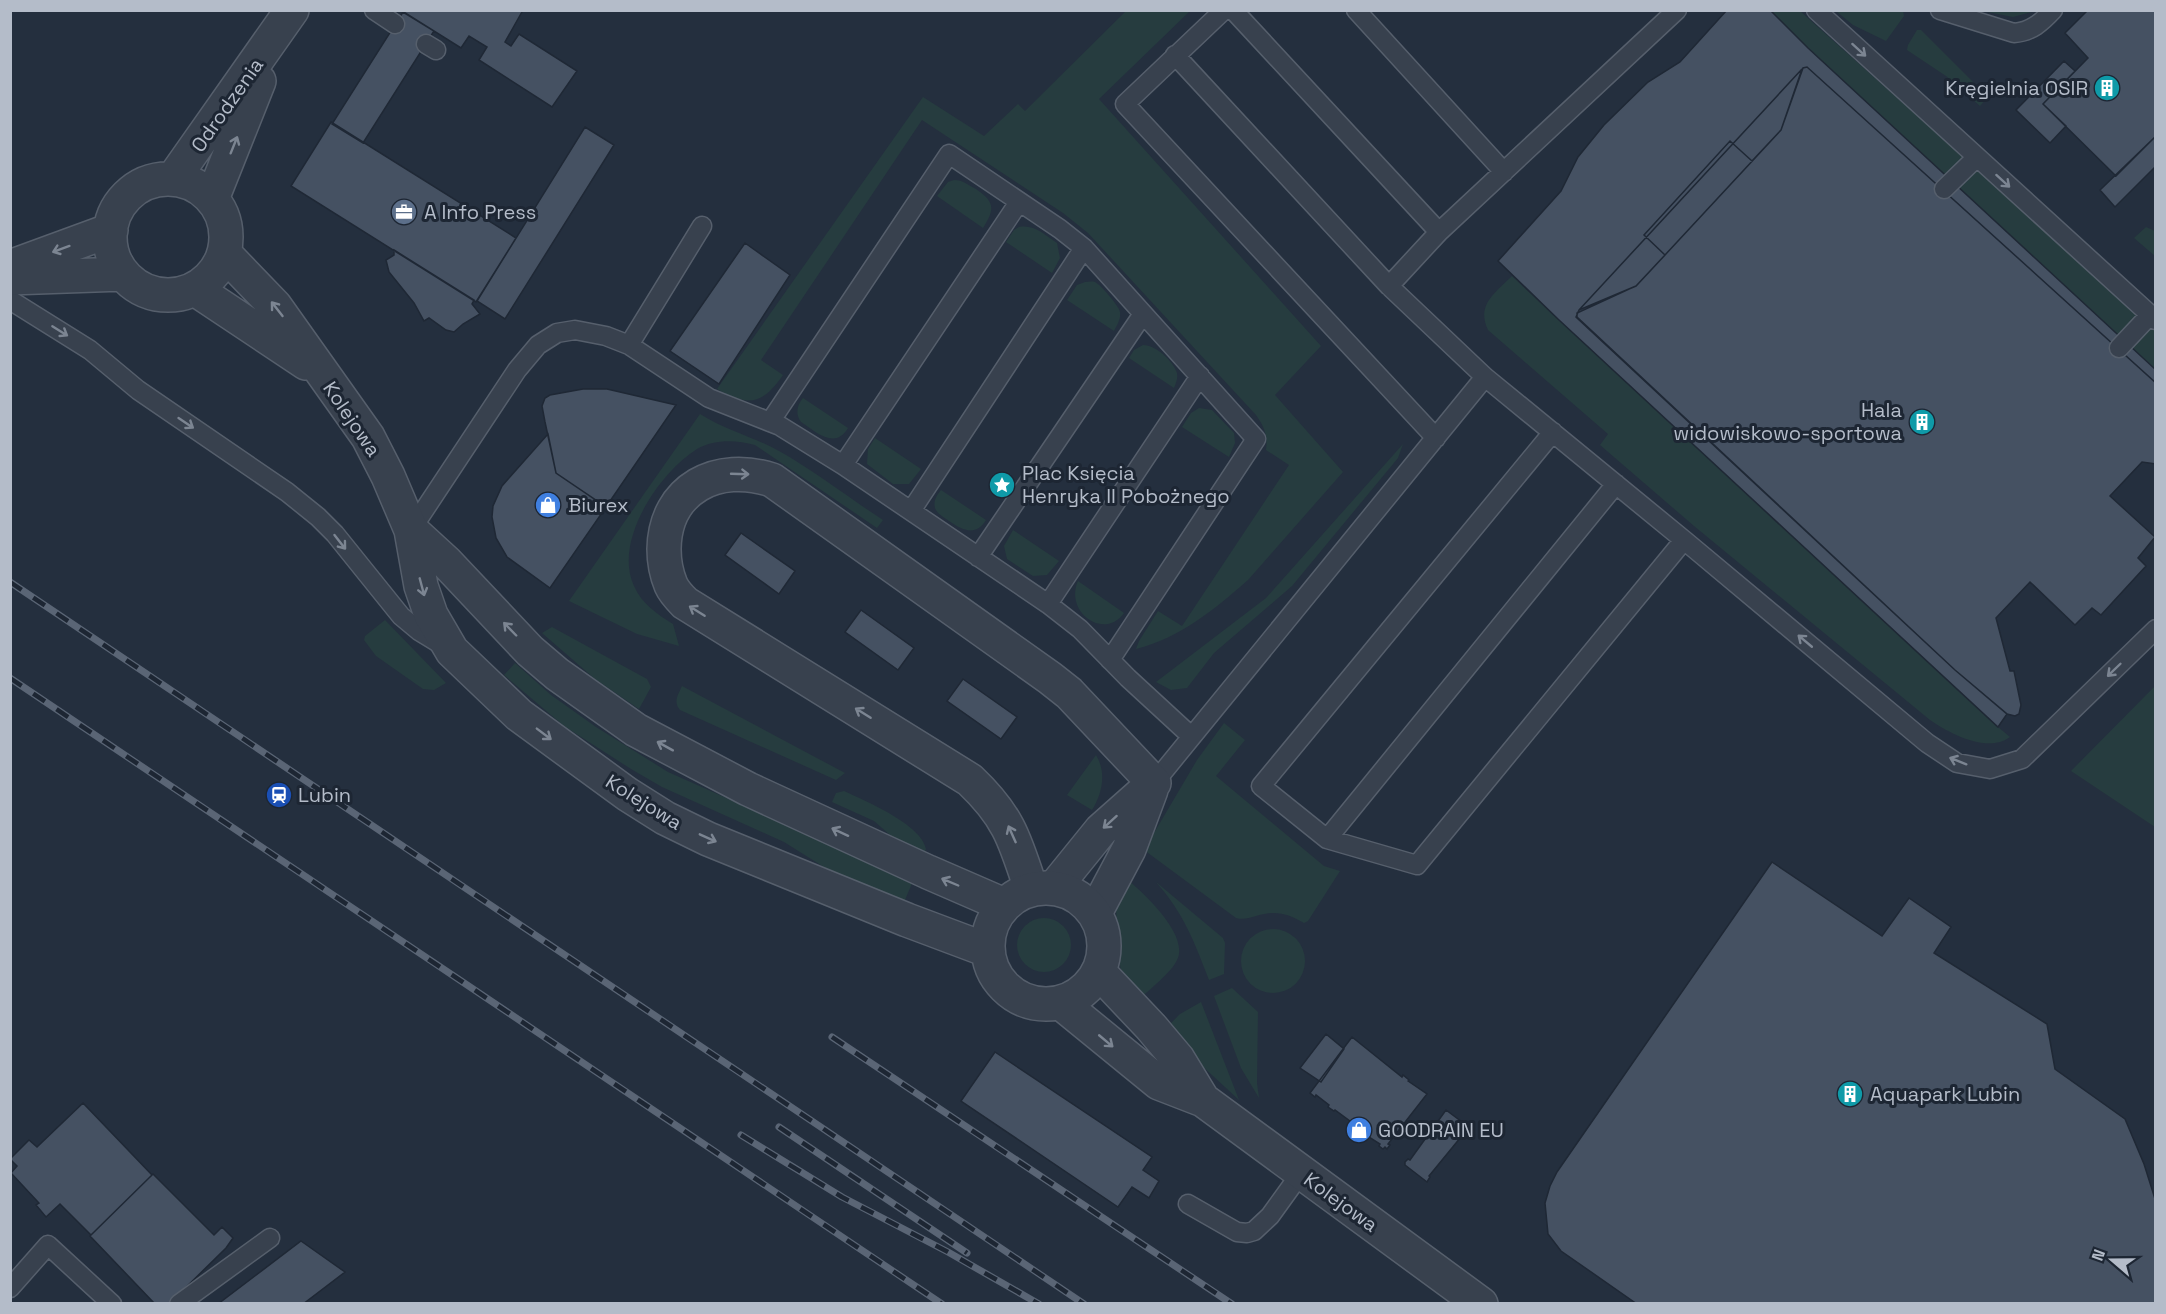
<svg xmlns="http://www.w3.org/2000/svg" width="2166" height="1314" font-family="'Space Grotesk',sans-serif">
<style>
.green{fill:#263c3f}
.building{fill:#455162;stroke:#1f2835;stroke-width:1.5}
.lines{fill:none;stroke-linecap:round;stroke-linejoin:round}
.service-casing{stroke:#565f6c;stroke-width:21}
.minor-casing{stroke:#565f6c;stroke-width:36}
.tertiary-casing{stroke:#565f6c;stroke-width:36}
.service{stroke:#38414e;stroke-width:18}
.minor{stroke:#38414e;stroke-width:33}
.tertiary{stroke:#38414e;stroke-width:33}
.rail-casing{stroke:#5a6575;stroke-width:7}
.rail{stroke:#1d2633;stroke-width:4.5;stroke-dasharray:14;stroke-linecap:butt}
.oneway{stroke:#7c8592}
.labels{text-anchor:middle;stroke-width:6;stroke-linejoin:round;paint-order:stroke}
.poi-label{font-size:20px;fill:#b4bcc9;stroke:#1d2633;text-anchor:start}
.street-label{font-size:20px;fill:#b4bcc9;stroke:#1d2633}
</style>
<rect width="100%" height="100%" fill="#242f3e"/>
<path class="green" d="M1126 11H1190L1099 99 1321 346 1275 395 1343 472 1248 580C1215 609 1180 638 1136 649L1139 641 1158 611 1182 626 1289 465 1266 450C1268 436 1264 426 1256 415L1088 233 1063 213 922 120 761 360 783 375C762 405 749 407 717 389L923 97 984 136 1018 104 1025 111Z
M1770 11H1800L2130 306 2155 331V370L1808 48Z
M1836 11H1903L1904 16 1886 41 1853 25Z
M1983 11 2035 10V11L2013 17Z
M1917 30H1921L1988 97 1980 106 1946 76 1907 50 1908 45Z
M954 180C963 180 968 185 976 189 995 202 995 209 983 228L937 196 948 182Z
M1019 227C1034 224 1045 235 1057 243L1060 258 1052 273 1006 242 1014 230Z
M2146 227 2155 231V256L2134 238Z
M1512 276 1998 727 2010 737C1987 754 1949 733 1930 720L1694 526 1600 445 1608 434 1488 330C1476 305 1495 293 1512 276Z
M1085 282C1088 282 1092 281 1095 282 1101 285 1119 306 1120 312 1121 319 1117 325 1114 331L1067 300 1077 285Z
M1143 345C1156 345 1173 361 1177 373 1178 379 1176 383 1174 388L1129 358 1134 350Z
M803 398 848 428C835 450 816 432 801 422 795 414 797 405 803 398Z
M1199 408 1212 410 1234 433 1235 443 1229 457 1182 427 1191 413Z
M700 414C725 430 754 437 779 451 815 471 849 498 883 520L877 528 755 445C736 440 715 439 697 449 659 473 613 541 634 586 642 604 657 614 673 624L679 646 637 634 569 601Z
M875 438 921 469 909 484H893L867 464 868 449Z
M1403 444 1398 458 1292 586 1214 653 1187 688 1171 690 1156 682 1266 598Z
M941 490 986 520C976 537 962 530 949 521 944 517 937 514 935 508 933 501 937 495 941 490Z
M1013 530 1059 561 1047 575 1033 576 1007 559 1004 546Z
M1078 581 1124 613C1104 641 1064 612 1078 581Z
M385 620 446 683 434 690 423 689 376 656 364 640 365 636Z
M552 627 647 679 651 687 639 709 595 679 542 633Z
M515 663 551 695 596 727 668 772 913 881 902 907 851 884 784 842 662 787 631 769 564 726 504 675Z
M682 686 845 773 836 780 680 710C673 702 678 695 682 686Z
M2155 686V827L2071 771Z
M1224 723 1245 740 1216 776 1324 866 1340 871 1308 921 1304 923C1287 913 1275 910 1256 916 1249 918 1243 920 1236 918L1144 850 1197 760Z
M1096 755C1107 773 1102 794 1092 810L1067 795Z
M844 791C866 801 922 825 926 849L923 857 905 848 874 821 832 802 836 793Z
M1126 878C1143 893 1190 935 1177 960 1172 972 1148 991 1138 1000L1122 977 1118 953 1116 907Z
M1156 882 1223 938 1225 943 1224 974 1209 980C1194 941 1184 914 1156 882Z
M1017 945a27 27 0 1 1 54 0a27 27 0 1 1-54 0Z
M1241 961a32 32 0 1 1 64 0a32 32 0 1 1-64 0Z
M1232 988 1258 1012 1257 1083 1259 1098 1241 1068 1214 996Z
M1201 1002 1239 1100 1199 1063 1167 1027 1180 1014Z"/>
<path class="building" d="M523 10 505 42 511 46 519 34 577 71 552 107 479 60 487 47 469 36 461 48 402 11Z
M1727 10H1770L1808 48 2156 370V383L1807 67 1803 68 1781 130 1752 161 1730 141 1644 235 1665 255 1636 286 1577 313V317L1955 670 2007 714 1998 727 1559 320 1498 261 1561 191 1578 157 1604 125 1648 82 1680 62Z
M2088 10H2156V136L2116 176 2043 104 2088 58 2065 33Z
M403 12 434 31 363 143 332 124Z
M2064 61 2075 71 2043 104 2066 126 2050 143 2016 110Z
M1807 67 2156 383V464L2142 462 2110 496 2155 537 2138 558 2146 566 2101 615 2092 608 2075 625 2030 582 1996 618 2010 671H2014L2021 705 2019 714 2015 716 2007 714 1955 670 1576 317 1579 310 1636 286 1665 255 1644 235 1730 141 1752 161 1781 130 1803 68Z
M1802 69 1781 130 1665 255 1636 286 1579 310Z
M331 122 516 238 476 302 291 186Z
M585 127 614 145 505 319 477 301Z
M2156 136V166L2115 207 2100 190Z
M745 243 790 275 719 384 670 351Z
M394 250 474 300 472 304 480 314 463 324 454 332 446 330 429 318 424 321 414 303 389 272 386 260 394 255Z
M583 389H607L676 405 606 507 556 473 545 422 542 406 545 398 550 395Z
M548 434 556 473 606 507 550 588 507 557 496 538 492 517 493 506 502 486Z
M741 533 795 571 779 594 725 555Z
M861 610 914 648 898 670 845 632Z
M963 679 1017 717 1001 739 947 701Z
M1772 862 1882 936 1909 898 1951 927 1934 953 2047 1024 2055 1069 2125 1119 2144 1164 2156 1202V1304H1637L1561 1251 1548 1234 1545 1203 1550 1186 1557 1172Z
M1326 1034 1344 1049 1321 1082 1300 1068Z
M1352 1037 1402 1077 1403 1075 1409 1080 1408 1081 1427 1094 1388 1144 1390 1145 1387 1149 1385 1147 1383 1149 1379 1146 1380 1144 1361 1132 1362 1130 1335 1110 1334 1111 1328 1107 1329 1105 1316 1095 1315 1097 1310 1093Z
M995 1052 1152 1157 1143 1170 1159 1181 1149 1198 1132 1187 1118 1207 961 1101Z
M83 1103 152 1175 91 1235 60 1204 46 1217 36 1205 39 1203 11 1173 17 1166 10 1159 29 1140 37 1147Z
M1446 1110 1470 1128 1465 1132 1429 1176 1430 1177 1427 1182 1405 1165V1162L1408 1159 1410 1160Z
M153 1174 214 1235 222 1227 233 1238 226 1248 169 1304H155L90 1236Z
M301 1241 345 1272 303 1304H218Z"/>
<g class="lines">
<g class="service-casing">
<path id="service" d="M374 10 395 24
M1224 10 1125 104 1436 438
M1233 10 1439 232
M1356 10 1504 172
M1816 10 2156 320
M1940 10 2014 33C2031 32 2042 22 2053 10
M426 44 436 50
M1175 55 1389 286 1485 377 1684 540 1927 743 1957 763 1990 769 2022 759 2156 629
M1944 189 1977 157
M1389 286 1439 232 1677 10
M10 300 90 350 138 390 287 492 318 517 335 534 401 616 419 631 442 645
M629 345 702 226
M2119 348 2150 315
M770 422 949 154 1060 229 1084 248 1256 439 1110 660
M1553 432 1261 786 1327 839 1417 865 1684 540
M843 465 1019 202
M911 511 1084 248
M411 530 517 370 538 345 557 333 575 330 606 336 629 345 709 398 780 426 843 465 1048 604 1080 629 1128 678 1191 736
M978 557 1143 314
M1048 604 1200 376
M1154 783 1485 377
M1327 839 1616 484
M1188 1204 1237 1232 1247 1233 1254 1231 1270 1216 1301 1173
M10 1288 48 1245 112 1304
M179 1304 270 1238"/>
</g>
<g class="minor-casing">
<path id="minor" d="M1054 888 1101 830 1154 783
M1031 889C1015 840 1009 817 970 780L685 603C680 598 674 592 671 585 666 573 664 561 664 549 665 488 718 462 772 480L1050 678 1069 693 1154 783
M1095 913 1129 849 1151 790"/>
</g>
<g class="tertiary-casing">
<path id="tertiary" d="M173 179 292 10
M110 237a58 58 0 1 1 116 0a58 58 0 1 1-116 0Z
M212 199 259 81
M224 253 275 306 368 437 388 476 411 530 421 586 431 615 452 651 519 715 627 794 665 818 708 839 907 920 987 950
M10 267 111 230
M10 278 123 274
M195 289 306 363
M411 530 447 563 530 651 557 674 636 730 748 789 928 872 1004 905
M988 946a58 58 0 1 1 116 0a58 58 0 1 1-116 0Z
M1099 972 1151 1027 1178 1059 1203 1100
M1061 1003 1159 1083 1203 1100 1481 1304"/>
</g>
<use href="#service" class="service"/>
<use href="#minor" class="minor"/>
<use href="#tertiary" class="tertiary"/>
<g class="rail-casing">
<path id="rail" d="M10 582 1084 1304
M10 678 942 1304
M832 1037 1232 1304
M779 1127 967 1253
M741 1135 842 1197 948 1252 1039 1304"/>
</g>
<use href="#rail" class="rail"/>
</g>
<defs><path id="oneway-shaft" d="M-6 0H5M1.5-3L5.5 0L1.5 3" fill="none" stroke-width="1.6" stroke-linecap="round" stroke-linejoin="round" transform="scale(1.5)"/></defs>
<g class="oneway">
<use href="#oneway-shaft" transform="translate(1859 50) rotate(42)"/>
<use href="#oneway-shaft" transform="translate(234 145) rotate(-68)"/>
<use href="#oneway-shaft" transform="translate(2003 181) rotate(42)"/>
<use href="#oneway-shaft" transform="translate(61 249) rotate(160)"/>
<use href="#oneway-shaft" transform="translate(277 309) rotate(-128)"/>
<use href="#oneway-shaft" transform="translate(60 331) rotate(32)"/>
<use href="#oneway-shaft" transform="translate(186 423) rotate(34)"/>
<use href="#oneway-shaft" transform="translate(740 474) rotate(2)"/>
<use href="#oneway-shaft" transform="translate(340 542) rotate(52)"/>
<use href="#oneway-shaft" transform="translate(422 587) rotate(75)"/>
<use href="#oneway-shaft" transform="translate(697 611) rotate(-148)"/>
<use href="#oneway-shaft" transform="translate(510 629) rotate(-134)"/>
<use href="#oneway-shaft" transform="translate(1805 641) rotate(-140)"/>
<use href="#oneway-shaft" transform="translate(2114 670) rotate(136)"/>
<use href="#oneway-shaft" transform="translate(863 713) rotate(-148)"/>
<use href="#oneway-shaft" transform="translate(544 734) rotate(37)"/>
<use href="#oneway-shaft" transform="translate(665 746) rotate(-151)"/>
<use href="#oneway-shaft" transform="translate(1958 761) rotate(-158)"/>
<use href="#oneway-shaft" transform="translate(1110 822) rotate(138)"/>
<use href="#oneway-shaft" transform="translate(840 832) rotate(-155)"/>
<use href="#oneway-shaft" transform="translate(1012 834) rotate(-114)"/>
<use href="#oneway-shaft" transform="translate(708 838) rotate(24)"/>
<use href="#oneway-shaft" transform="translate(950 882) rotate(-157)"/>
<use href="#oneway-shaft" transform="translate(1106 1041) rotate(40)"/>
</g>
<defs>
<g id="building-disc" transform="scale(1.35)"><circle r="9.5" fill="#0f9aa8" stroke="#1d2633"/><path d="M-4-6H4V6H1V3H-1V6H-4ZM-2.5-4.3h1.7v1.8h-1.7ZM.8-4.3h1.7v1.8H.8ZM-2.5-1h1.7V.8h-1.7ZM.8-1h1.7V.8H.8Z" fill="#fff"/></g>
<g id="office-disc" transform="scale(1.35)"><circle r="9.5" fill="#5c6f8a" stroke="#1d2633"/><path d="M-6-3h4V-5.5h4V-3h4V5H-6ZM-1-4.5V-3h2v-1.5ZM-6 0V1H6V0Z" fill="#fff"/></g>
<g id="sight-disc" transform="scale(1.35)"><circle r="9.5" fill="#0f9aa8" stroke="#1d2633"/><path d="M0-6L1.8-2.2L6-1.7L2.9 1.2L3.7 5.4L0 3.3L-3.7 5.4L-2.9 1.2L-6-1.7L-1.8-2.2Z" fill="#fff"/></g>
<g id="shop-disc" transform="scale(1.35)"><circle r="9.5" fill="#3f7fe0" stroke="#1d2633"/><path d="M-5-2.5h2.3a2.7 3.5 0 0 1 5.4 0H5L5.5 6h-11ZM-1.5-2.5h3a1.5 2.3 0 0 0-3 0Z" fill="#fff"/></g>
<g id="station-disc" transform="scale(1.35)"><circle r="9.5" fill="#1a4fb4" stroke="#1d2633"/><path d="M-3-6H3Q5-6 5-4V2Q5 4 3 4L4.5 6H3L1.5 4h-3L-3 6H-4.5L-3 4Q-5 4-5 2V-4Q-5-6-3-6ZM-3.5-4v3h7v-3ZM-3.5 1v1.5H-2V1ZM2 1v1.5H3.5V1Z" fill="#fff"/></g>
</defs>
<g fill-rule="evenodd">
<use href="#building-disc" x="2107" y="88"/>
<use href="#office-disc" x="404" y="212"/>
<use href="#building-disc" x="1922" y="422"/>
<use href="#sight-disc" x="1002" y="485"/>
<use href="#shop-disc" x="548" y="505"/>
<use href="#station-disc" x="279" y="795"/>
<use href="#building-disc" x="1850" y="1094"/>
<use href="#shop-disc" x="1359" y="1130"/>
</g>
<g class="labels">
<g class="poi-label">
<text x="2088" y="95" text-anchor="end">Kręgielnia OSIR</text>
<text x="424" y="219">A Info Press</text>
<text x="1902" y="417" text-anchor="end">Hala<tspan x="1902" dy="23">widowiskowo-sportowa</tspan></text>
<text x="1022" y="480">Plac Księcia<tspan x="1022" dy="23">Henryka II Pobożnego</tspan></text>
<text x="568" y="512">Biurex</text>
<text x="298" y="802">Lubin</text>
<text x="1870" y="1101">Aquapark Lubin</text>
<text x="1378" y="1137">GOODRAIN EU</text>
</g>
<g class="street-label">
<text transform="translate(227 105) rotate(-55)" y="7">Odrodzenia</text>
<text transform="translate(352 419) rotate(56)" y="7">Kolejowa</text>
<text transform="translate(644 802) rotate(32)" y="7">Kolejowa</text>
<text transform="translate(1341 1202) rotate(36)" y="7">Kolejowa</text>
</g>
</g>
<rect width="2166" height="1314" fill="none" stroke="#b4bcc9" stroke-width="24"/>
<g transform="translate(2112 1260) rotate(290)" stroke="#1d2633" stroke-width="4.5" paint-order="stroke">
<path d="M0-4.5L10 22L0 15L-10 22Z" fill="#b4bcc9"/>
<text y="-9" font-size="16" font-weight="bold" text-anchor="middle" fill="#b4bcc9">N</text>
</g>
</svg>
